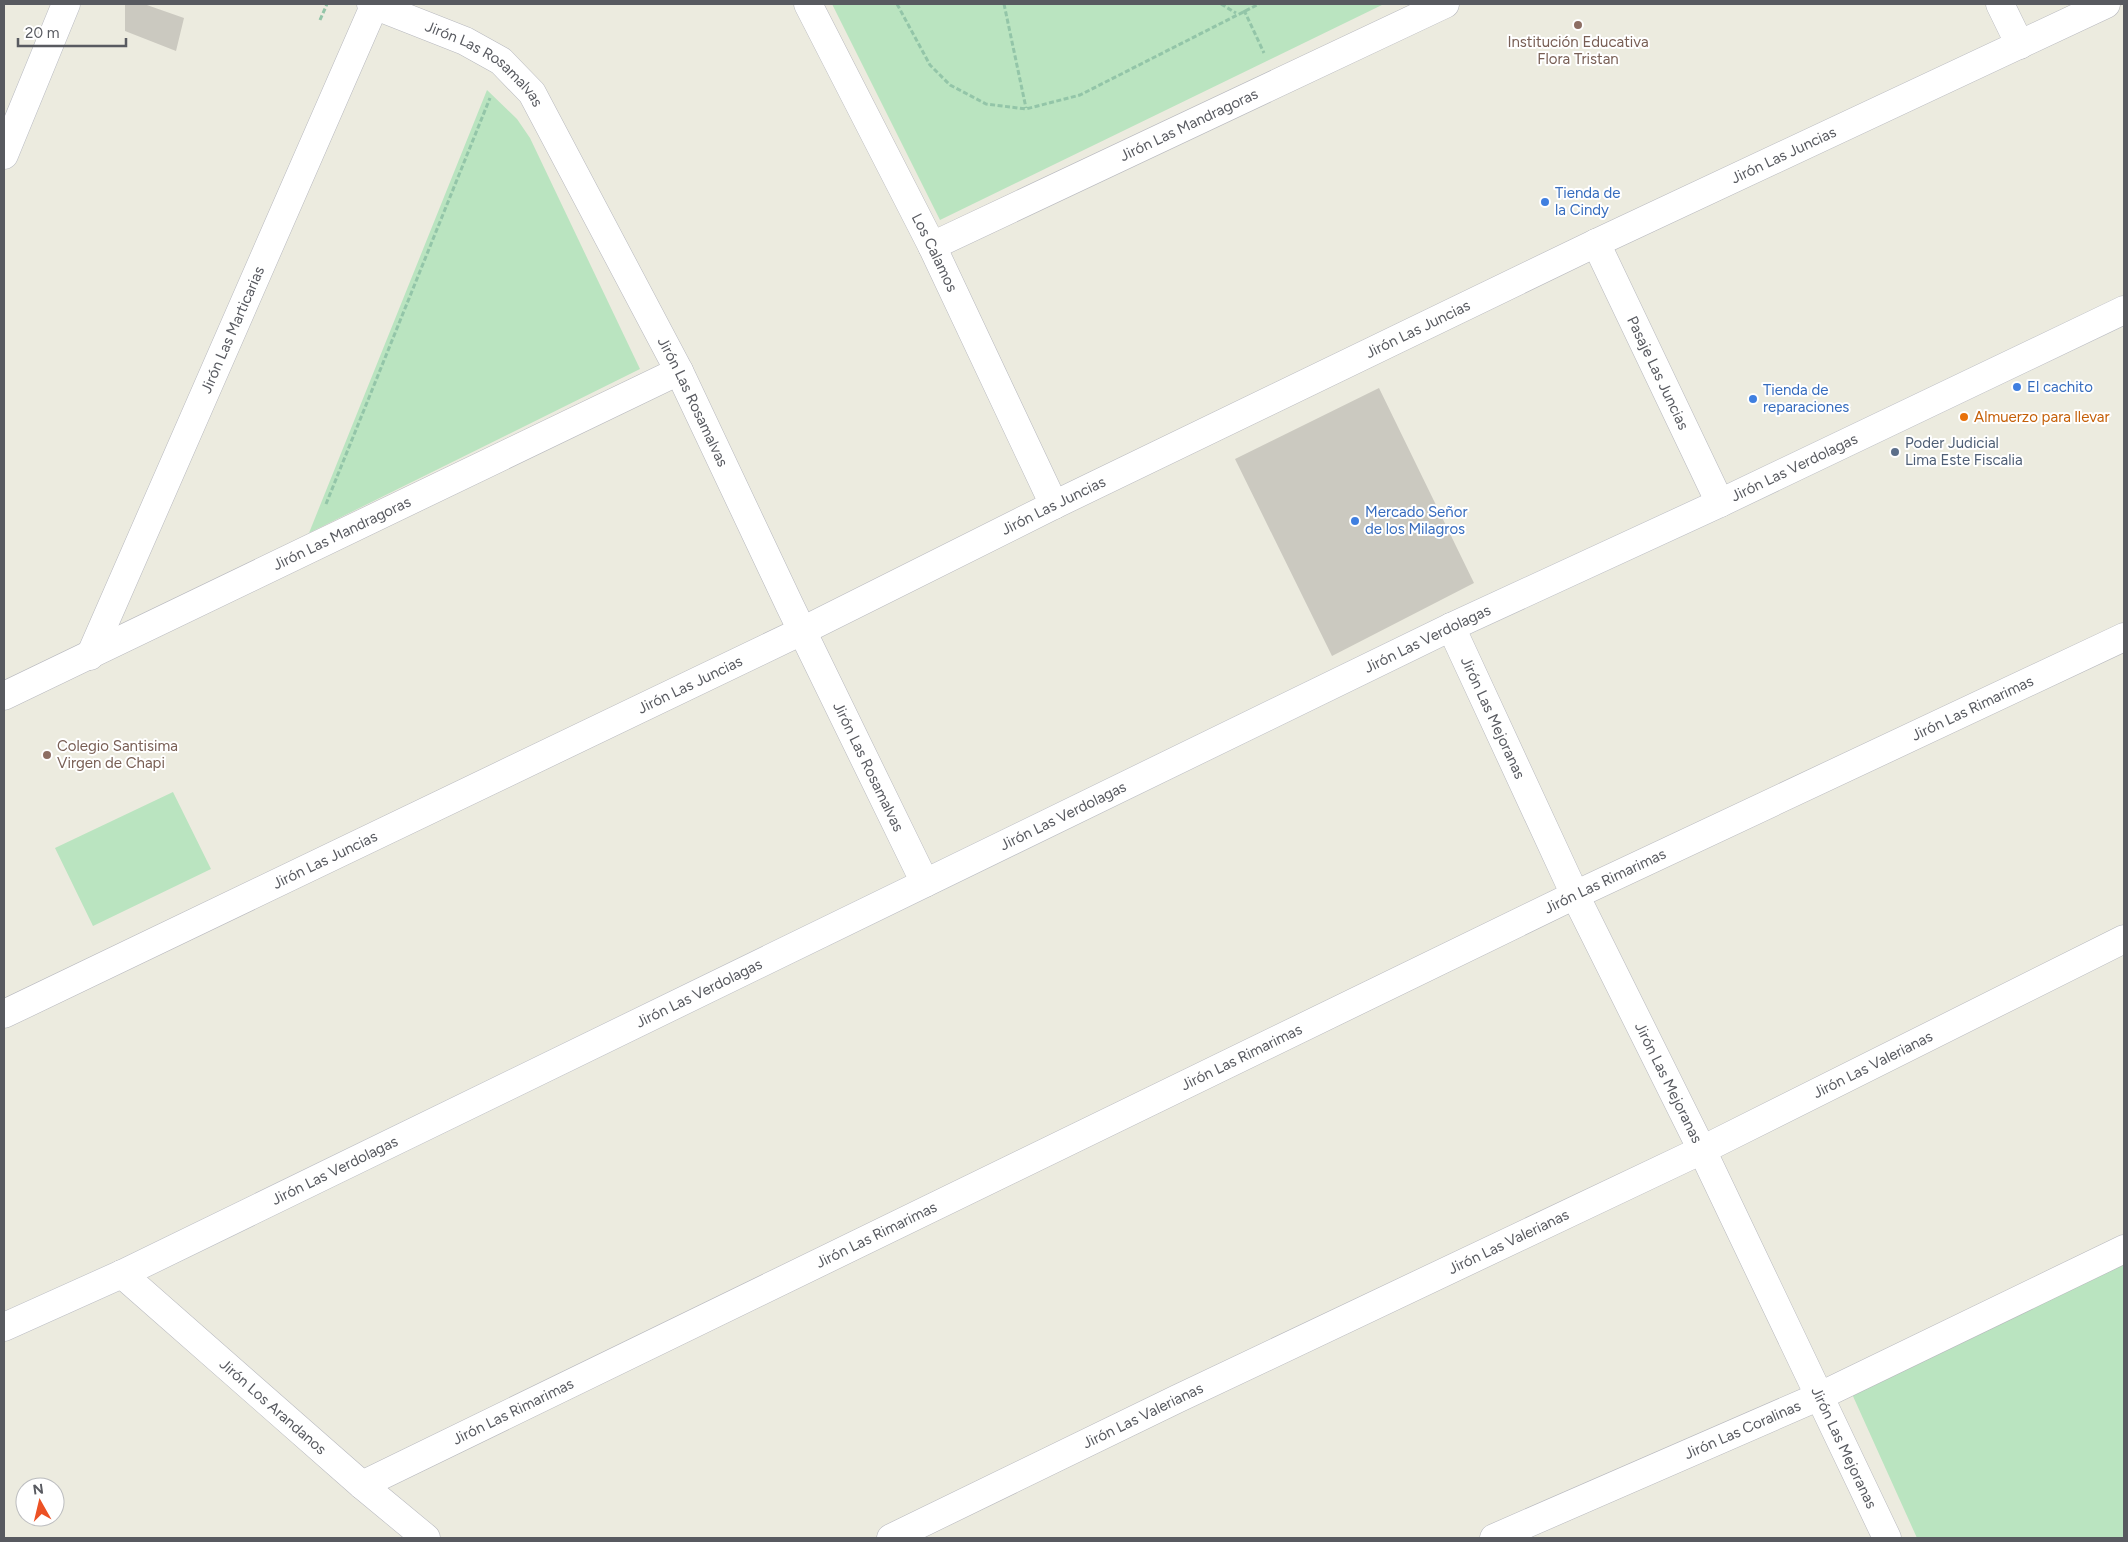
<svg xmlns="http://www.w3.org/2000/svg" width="2128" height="1542" font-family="Figtree,sans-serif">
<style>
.green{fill:#bae4c0}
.building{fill:#cbc9c0}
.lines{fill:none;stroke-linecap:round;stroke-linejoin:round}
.street-casing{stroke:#b7b8be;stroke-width:29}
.secondary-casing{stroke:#babcc3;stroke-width:29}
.path{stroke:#93c5a8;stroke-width:3;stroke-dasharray:5 2.5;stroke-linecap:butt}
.street{stroke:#fff;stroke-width:28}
.secondary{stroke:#fff;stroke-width:28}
.education-dot{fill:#8d6e63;stroke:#fff;stroke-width:2}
.shop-dot{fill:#3f7fe0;stroke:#fff;stroke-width:2}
.food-dot{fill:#e8710a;stroke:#fff;stroke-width:2}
.service-dot{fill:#5c6f8a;stroke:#fff;stroke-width:2}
.labels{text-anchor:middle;stroke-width:4;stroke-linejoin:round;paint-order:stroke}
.education-label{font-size:15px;fill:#785e54;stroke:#fff}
.street-label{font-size:15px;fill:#585a60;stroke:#fff}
.shop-label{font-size:15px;fill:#366cbe;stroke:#fff;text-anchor:start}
.food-label{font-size:15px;fill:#c56008;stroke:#fff;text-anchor:start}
.service-label{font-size:15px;fill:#4e5e75;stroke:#fff;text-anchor:start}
</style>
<rect width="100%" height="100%" fill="#ecebdf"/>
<path class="green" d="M832 4H1384L940 220Z
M487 90 517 119 530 138 640 369 309 533Z
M173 792 211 869 93 926 55 848Z
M2124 1264V1538H1917L1852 1394Z"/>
<path class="building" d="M125 4H144L184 18 176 51 125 31Z
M1379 388 1474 583 1332 656 1235 459Z"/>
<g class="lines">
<g class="street-casing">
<g id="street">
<path id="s1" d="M371 4 465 41 501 61 532 93 679 371 790 606 925 883"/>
<path id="s2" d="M808 4 932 246 1054 505"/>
<path d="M2000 4 2020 45"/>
<path id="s3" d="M1596 243 1720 503"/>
<path id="s4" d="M932 246 1445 4"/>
<path id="s5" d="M1451 627 1575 895 1702 1150 1887 1538"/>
<path id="s6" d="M90 656 375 4"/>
<path id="s7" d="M4 696 679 371"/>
<path id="s8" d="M4 1014 802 631 1054 505 1596 243 2106 4"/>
<path id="s9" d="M122 1274 362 1485 426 1538"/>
<path id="s10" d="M362 1485 1575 895 2124 637"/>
<path id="s11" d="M891 1538 1177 1399 1702 1150 2124 939"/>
<path id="s12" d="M1494 1538 1820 1396 2124 1249"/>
</g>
</g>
<g class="secondary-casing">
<g id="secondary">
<path d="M4 155 66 4"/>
<path id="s13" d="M4 1327 122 1274 1451 627 1720 503 2124 310"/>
</g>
</g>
<path class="path" d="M897 4 930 65 950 85 986 104 1026 109 1080 95 1259 4
M1004 4 1026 108
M1221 4 1236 13
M1244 10 1264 53
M320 20 327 4
M326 504 490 98"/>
<use href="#street" class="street"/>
<use href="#secondary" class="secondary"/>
</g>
<g class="education-dot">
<circle cx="1578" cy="25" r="5"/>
<circle cx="47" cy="755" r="5"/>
</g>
<g class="shop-dot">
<circle cx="1545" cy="202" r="5"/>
<circle cx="2017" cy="387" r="5"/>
<circle cx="1753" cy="399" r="5"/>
<circle cx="1355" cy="521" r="5"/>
</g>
<circle class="food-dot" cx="1964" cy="417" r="5"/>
<circle class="service-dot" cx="1895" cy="452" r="5"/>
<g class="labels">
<g class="education-label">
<text x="1578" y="47">Institución Educativa<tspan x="1578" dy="17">Flora Tristan</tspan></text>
<text x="57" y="751" text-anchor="start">Colegio Santisima<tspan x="57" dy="17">Virgen de Chapi</tspan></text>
</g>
<g class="street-label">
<text dy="5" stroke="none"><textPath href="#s1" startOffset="130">Jirón Las Rosamalvas</textPath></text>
<text dy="5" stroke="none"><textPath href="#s4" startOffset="284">Jirón Las Mandragoras</textPath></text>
<text dy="5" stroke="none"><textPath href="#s8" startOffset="1976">Jirón Las Juncias</textPath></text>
<text dy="5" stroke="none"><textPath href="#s2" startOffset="279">Los Calamos</textPath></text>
<text dy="5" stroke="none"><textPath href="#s8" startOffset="1571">Jirón Las Juncias</textPath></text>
<text dy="5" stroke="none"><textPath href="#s6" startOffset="356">Jirón Las Marticarias</textPath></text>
<text dy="5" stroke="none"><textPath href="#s3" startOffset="144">Pasaje Las Juncias</textPath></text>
<text dy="5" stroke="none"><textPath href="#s1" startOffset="535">Jirón Las Rosamalvas</textPath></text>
<text dy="5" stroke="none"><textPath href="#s13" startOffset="1986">Jirón Las Verdolagas</textPath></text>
<text dy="5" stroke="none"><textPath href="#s8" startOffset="1166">Jirón Las Juncias</textPath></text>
<text dy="5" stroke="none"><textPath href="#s7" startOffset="375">Jirón Las Mandragoras</textPath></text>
<text dy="5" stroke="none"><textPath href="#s13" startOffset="1581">Jirón Las Verdolagas</textPath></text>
<text dy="5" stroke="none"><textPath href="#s8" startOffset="761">Jirón Las Juncias</textPath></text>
<text dy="5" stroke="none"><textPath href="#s10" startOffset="1788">Jirón Las Rimarimas</textPath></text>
<text dy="5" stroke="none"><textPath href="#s5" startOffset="100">Jirón Las Mejoranas</textPath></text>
<text dy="5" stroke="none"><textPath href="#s1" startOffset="940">Jirón Las Rosamalvas</textPath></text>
<text dy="5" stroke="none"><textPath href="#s13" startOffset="1176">Jirón Las Verdolagas</textPath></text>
<text dy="5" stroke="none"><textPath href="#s8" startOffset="356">Jirón Las Juncias</textPath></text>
<text dy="5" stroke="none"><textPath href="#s10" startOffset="1382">Jirón Las Rimarimas</textPath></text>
<text dy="5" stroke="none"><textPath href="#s13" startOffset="771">Jirón Las Verdolagas</textPath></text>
<text dy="5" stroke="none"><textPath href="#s10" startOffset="978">Jirón Las Rimarimas</textPath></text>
<text dy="5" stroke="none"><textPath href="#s11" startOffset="1090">Jirón Las Valerianas</textPath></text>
<text dy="5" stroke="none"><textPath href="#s5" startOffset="505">Jirón Las Mejoranas</textPath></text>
<text dy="5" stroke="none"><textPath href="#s13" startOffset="366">Jirón Las Verdolagas</textPath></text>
<text dy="5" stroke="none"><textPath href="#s10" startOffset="572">Jirón Las Rimarimas</textPath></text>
<text dy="5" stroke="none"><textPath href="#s11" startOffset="685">Jirón Las Valerianas</textPath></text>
<text dy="5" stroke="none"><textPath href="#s9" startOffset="201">Jirón Los Arandanos</textPath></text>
<text dy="5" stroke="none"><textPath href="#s10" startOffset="168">Jirón Las Rimarimas</textPath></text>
<text dy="5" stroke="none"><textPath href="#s11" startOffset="280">Jirón Las Valerianas</textPath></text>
<text dy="5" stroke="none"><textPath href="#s12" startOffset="271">Jirón Las Coralinas</textPath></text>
<text dy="5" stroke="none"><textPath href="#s5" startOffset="910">Jirón Las Mejoranas</textPath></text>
</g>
<g class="shop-label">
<text x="1555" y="198">Tienda de<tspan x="1555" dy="17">la Cindy</tspan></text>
<text x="2027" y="392">El cachito</text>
<text x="1763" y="395">Tienda de<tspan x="1763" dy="17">reparaciones</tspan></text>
<text x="1365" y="517">Mercado Señor<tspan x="1365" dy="17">de los Milagros</tspan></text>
</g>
<g class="food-label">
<text x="1974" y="422">Almuerzo para llevar</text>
</g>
<g class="service-label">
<text x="1905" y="448">Poder Judicial<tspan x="1905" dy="17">Lima Este Fiscalia</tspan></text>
</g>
</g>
<rect width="2128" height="1542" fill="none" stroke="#585a60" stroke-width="10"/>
<g transform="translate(40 1502) rotate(352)"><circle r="24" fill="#ffffff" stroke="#bcbdbf"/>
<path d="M0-4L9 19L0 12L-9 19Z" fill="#ec5124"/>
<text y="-8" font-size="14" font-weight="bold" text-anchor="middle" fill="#585a60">N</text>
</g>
<path d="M18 38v8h108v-8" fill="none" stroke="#585a60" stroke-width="2.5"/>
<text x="25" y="38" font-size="15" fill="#585a60" stroke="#ffffff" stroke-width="4" paint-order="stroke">20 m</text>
</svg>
